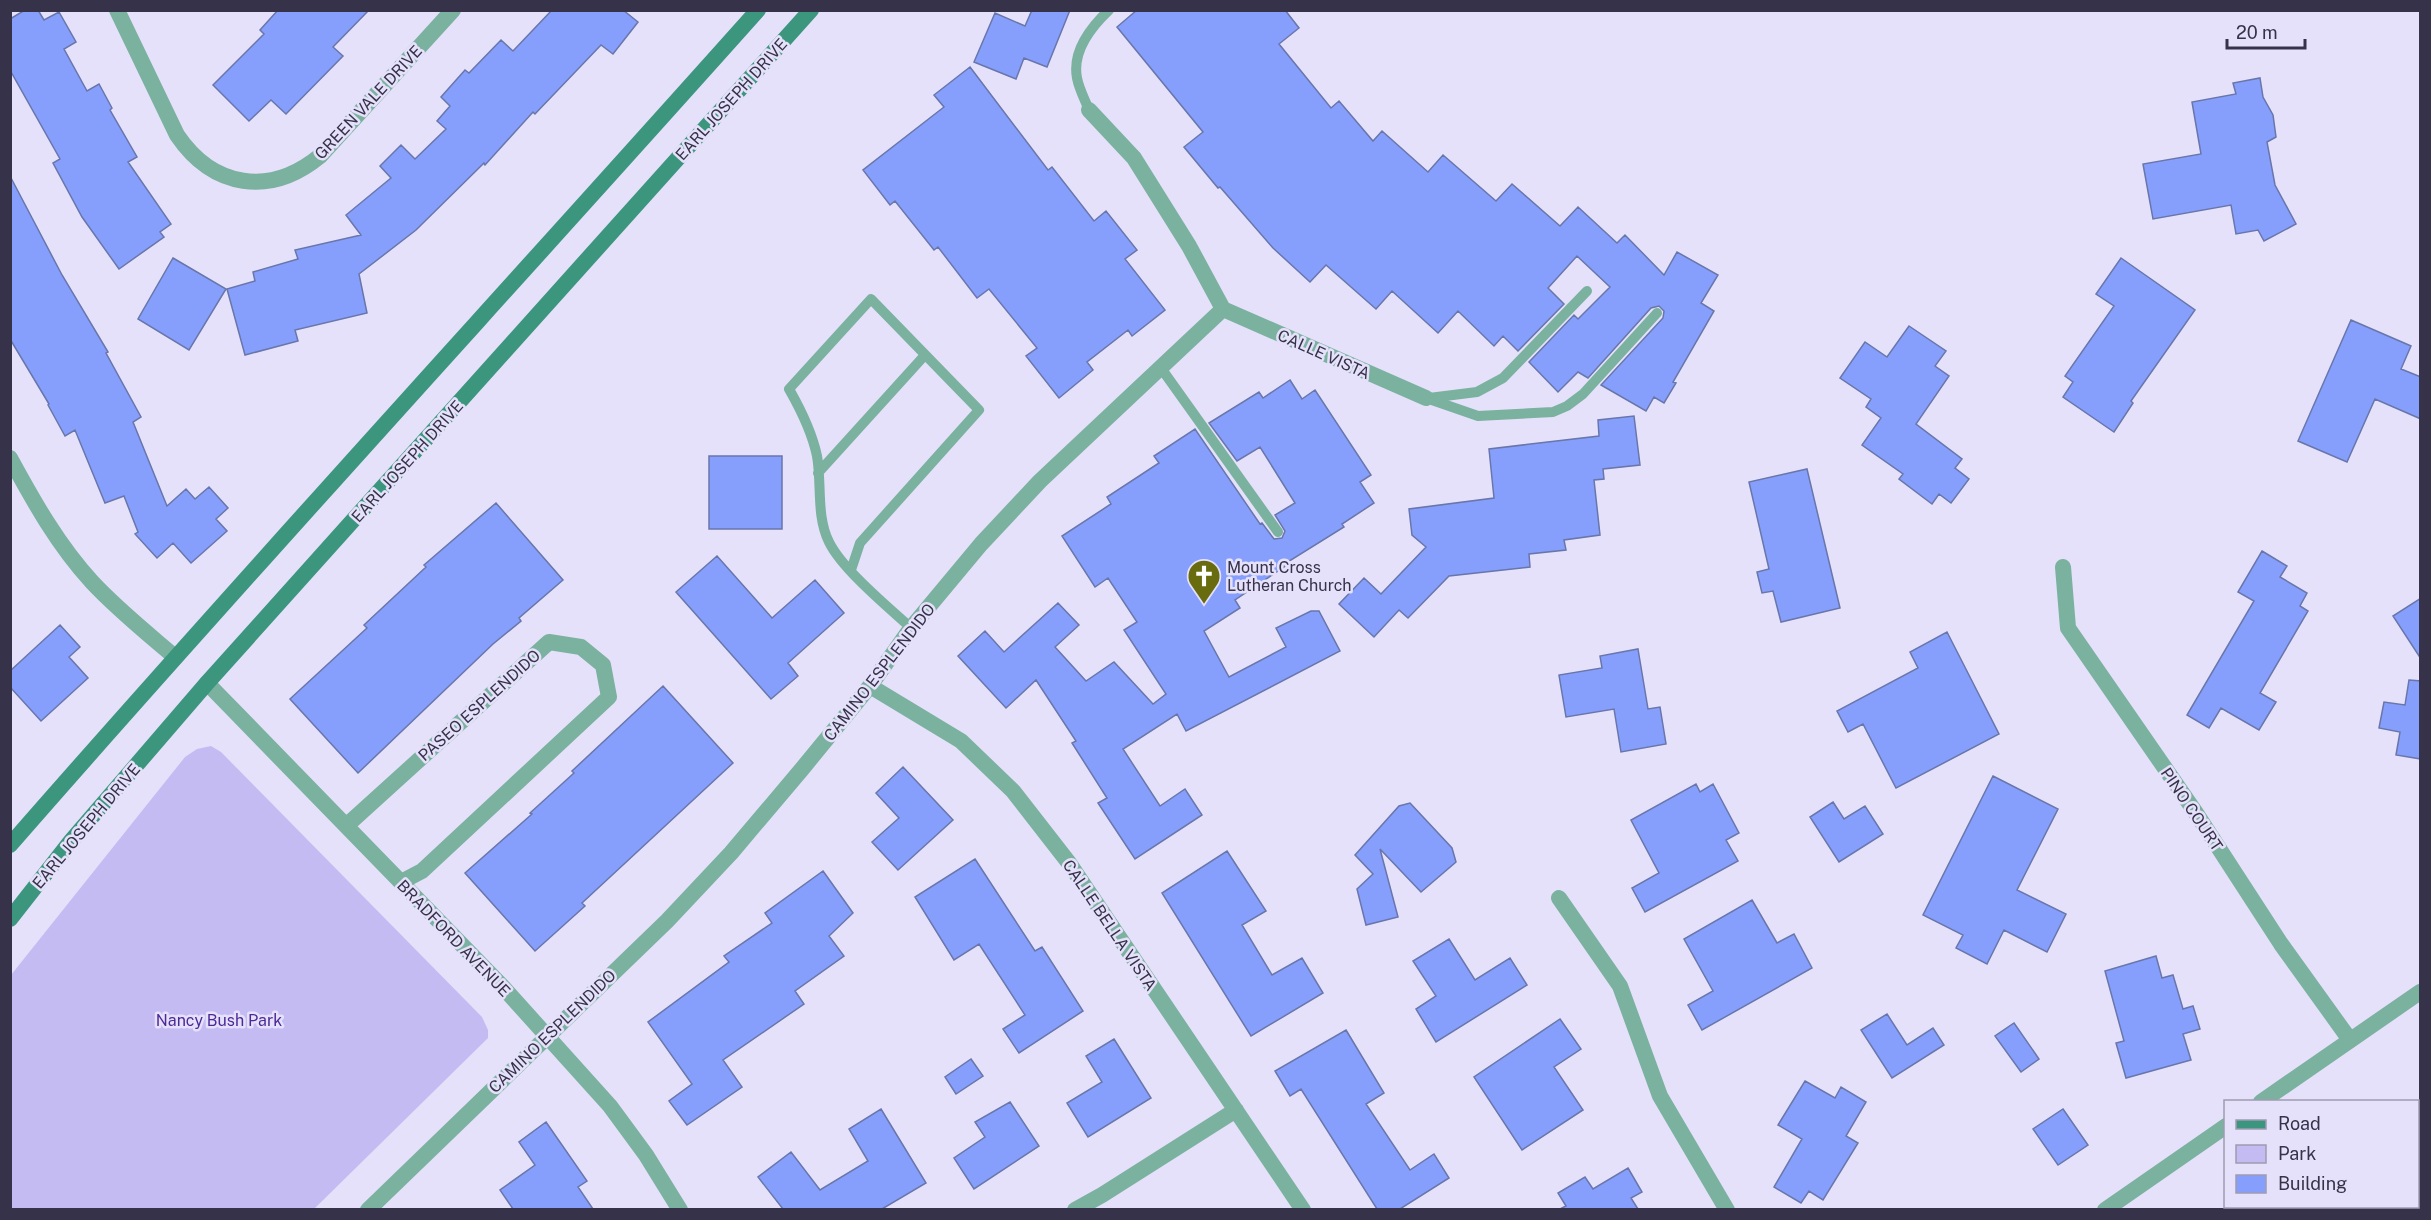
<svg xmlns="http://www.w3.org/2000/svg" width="2431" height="1220" font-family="'Public Sans',sans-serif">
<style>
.green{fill:#c4bbf3}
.building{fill:#879ffc;stroke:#6876ab;stroke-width:1.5}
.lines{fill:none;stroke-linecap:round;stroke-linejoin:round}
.service{stroke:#7bb19f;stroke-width:10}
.minor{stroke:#7bb19f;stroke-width:16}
.tertiary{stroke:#7bb19f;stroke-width:16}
.secondary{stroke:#3c967d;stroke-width:16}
.labels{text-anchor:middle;stroke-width:5;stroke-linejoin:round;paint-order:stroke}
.street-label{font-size:16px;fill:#363249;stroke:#e5e1fa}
.poi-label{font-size:16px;fill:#363249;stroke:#e5e1fa;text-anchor:start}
.park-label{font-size:16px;fill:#4d2998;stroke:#e5e1fa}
</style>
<rect width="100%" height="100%" fill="#e5e1fa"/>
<path class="green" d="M211 746 221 752 482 1017 488 1030V1038L314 1209H11V975L185 757 197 749Z"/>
<path class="building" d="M25 10H38L44 20 59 12 76 42 64 49 87 91 99 84 112 108 110 110 137 157 128 162 171 224 160 232 164 237 119 269 82 217 53 163 60 159 10 70V19Z
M278 10H369L333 47 343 56 286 114 271 100 249 121 213 85 264 34 260 30Z
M552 10H623L638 22 613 54 601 45 535 114 533 112 485 165 484 163 416 230 359 274 367 313 295 330 298 341 245 355 227 289 255 281 253 272 298 259 295 250 361 235 346 215 391 178 380 166 401 145 415 159 446 129 437 121 450 106 441 97 465 70 469 73 501 40 513 51Z
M1032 10H1070L1047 67 1024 58 1016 79 974 62 995 13 1025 26Z
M1137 10H1285L1299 28 1279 44 1331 108 1339 101 1373 141 1382 131 1428 172 1443 155 1496 201 1512 184 1560 226 1578 207 1617 243 1625 235 1664 275 1677 252 1718 275 1701 303 1714 311 1673 382 1676 383 1664 403 1654 397 1646 411 1601 385 1663 318 1664 311 1659 306 1651 308 1588 378 1578 372 1558 392 1529 362 1574 315 1578 319 1610 287 1577 256 1548 288 1564 304 1518 351 1503 336 1494 346 1458 311 1438 333 1392 291 1376 309 1326 265 1310 282 1273 248 1220 187 1218 188 1184 147 1203 132 1117 27Z
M970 67 1048 170 1052 167 1094 221 1106 211 1137 250 1125 259 1165 310 1132 336 1128 330 1087 362 1093 370 1059 398 1026 356 1037 348 989 289 977 298 938 247 934 250 895 201 890 205 863 170 944 107 934 95Z
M2260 78 2263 97 2273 115 2276 137 2267 142 2275 185 2296 224 2264 241 2258 230 2236 234 2231 205 2153 219 2143 164 2201 154 2192 102 2236 94 2233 83Z
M10 176 62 275 108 352 106 353 141 417 133 422 167 506 186 489 195 499 209 487 228 508 216 519 227 531 191 563 173 543 157 558 135 534 138 532 124 496 105 503 75 430 65 436 48 405 49 404 10 339Z
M173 258 226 289 189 350 138 319Z
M2121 258 2195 310 2131 401 2133 403 2114 432 2063 397 2073 382 2065 376 2114 306 2096 294Z
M2351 320 2411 346 2401 369 2421 377V419L2375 399 2347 462 2298 441Z
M1909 326 1946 351 1935 366 1949 376 1916 424 1962 459 1955 468 1969 479 1951 503 1939 494 1932 504 1899 479 1903 474 1862 445 1881 418 1866 407 1871 399 1840 378 1865 342 1887 357Z
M1290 380 1302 399 1315 390 1371 475 1360 482 1374 503 1342 524 1344 527 1286 563 1287 565 1235 600 1240 608 1204 631 1229 677 1286 647 1276 628 1311 611H1319L1340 651 1186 731 1177 714 1123 749 1160 806 1185 789 1202 815 1135 859 1098 803 1107 798 1072 743 1076 741 1036 680 1006 708 958 656 985 631 1004 652 1058 603 1079 625 1055 647 1086 681 1114 662 1153 704 1166 694 1124 630 1137 622 1108 578 1095 587 1062 536 1111 504 1107 497 1159 463 1154 456 1195 429 1260 524 1262 523 1274 539 1282 538 1285 531 1275 515 1295 503 1260 447 1237 461 1209 423 1259 392 1263 398Z
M1634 416 1640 465 1603 469 1604 479 1594 480 1600 535 1564 540 1566 550 1529 554 1530 567 1449 576 1408 618 1399 610 1374 637 1339 604 1364 578 1381 594 1426 547 1412 535 1409 509 1494 498 1489 449 1599 436 1598 420Z
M709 456H782V529H709Z
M1807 469 1840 608 1781 622 1773 591 1762 593 1757 572 1769 569 1749 482Z
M496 503 563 580 519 618 521 621 493 644 358 773 290 699 367 628 364 625 426 567 424 565Z
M2262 551 2287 566 2280 577 2307 593 2300 606 2308 611 2260 693 2276 702 2259 730 2221 708 2209 728 2187 715 2254 601 2238 592Z
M717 556 772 618 815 580 844 613 788 663 798 676 771 699 676 592Z
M2421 598V659L2393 616Z
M60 625 80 647 69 657 88 678 41 721 10 687V671Z
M1947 632 1999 734 1896 788 1863 724 1848 732 1837 711 1918 668 1910 652Z
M1638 649 1648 709 1660 707 1666 744 1621 752 1614 709 1566 717 1559 675 1602 668 1600 656Z
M2409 680 2421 681V759L2396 755 2400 732 2379 728 2384 702 2405 705Z
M663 686 733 763 582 903 585 906 535 951 465 873 532 814 530 813 574 773 572 771Z
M903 767 953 820 898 870 872 842 899 818 876 793Z
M1993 776 2058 809 2017 890 2066 914 2047 952 2004 930 1987 964 1956 948 1963 935 1923 915Z
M1696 784 1700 792 1713 784 1739 833 1726 840 1738 861 1645 912 1632 888 1659 873 1631 820Z
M1833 802 1844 819 1865 806 1883 834 1839 862 1810 817Z
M1410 803 1452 848 1456 862 1421 892 1380 849 1398 917 1366 925 1357 889 1373 874 1355 855 1399 806Z
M1227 851 1266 911 1242 925 1272 975 1302 958 1323 993 1251 1036 1162 893Z
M975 859 1035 951 1042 947 1083 1011 1019 1053 1003 1029 1025 1015 979 944 954 960 915 897Z
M823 871 853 913 829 936 844 956 795 991 804 1004 723 1060 742 1087 687 1125 669 1101 692 1084 648 1022 729 962 724 956 772 923 765 913Z
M1752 900 1777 943 1794 934 1812 968 1702 1030 1688 1005 1713 991 1684 939Z
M1449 939 1475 980 1510 958 1527 985 1436 1042 1416 1009 1436 996 1413 961Z
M2156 956 2162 978 2173 975 2183 1009 2193 1006 2200 1029 2183 1034 2191 1060 2126 1078 2116 1043 2124 1041 2105 971Z
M1887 1014 1907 1045 1933 1028 1944 1045 1892 1078 1861 1030Z
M1560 1019 1581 1049 1554 1067 1583 1110 1522 1150 1474 1077Z
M2014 1023 2039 1059 2021 1072 1995 1036Z
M1346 1030 1384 1093 1366 1104 1410 1170 1434 1154 1449 1178 1400 1209H1377L1301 1089 1290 1096 1275 1071Z
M1114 1039 1151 1098 1088 1137 1067 1103 1102 1082 1086 1056Z
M971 1059 983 1076 956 1094 945 1077Z
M1805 1081 1835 1098 1841 1087 1866 1102 1846 1136 1858 1143 1823 1200 1809 1191 1801 1203 1774 1187 1802 1139 1778 1125Z
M1010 1102 1039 1146 974 1189 954 1158 985 1137 975 1122Z
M881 1109 926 1183 882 1209H783L758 1177 791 1152 820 1190 868 1161 849 1129Z
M2063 1109 2088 1145 2058 1165 2033 1129Z
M546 1122 587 1181 578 1187 593 1209H513L500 1190 535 1165 519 1142Z
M1628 1168 1642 1192 1631 1198 1638 1209H1560L1566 1206 1558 1193 1585 1177 1593 1189Z"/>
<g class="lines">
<path class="service" d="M1089 110C1085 100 1079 89 1077 78 1072 52 1091 27 1109 10
M1161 368 1278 532
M1426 398 1478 416 1553 412 1567 406 1583 394 1657 313
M1429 398 1477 392 1503 378 1587 291
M818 473 925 355
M851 570 860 543 979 410 871 299 789 389C801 410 812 432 817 456 822 484 816 516 829 542 842 569 888 607 911 628"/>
<path class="minor" d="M117 10 177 135C213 188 270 197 320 156L453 10
M1223 309 1426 398
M10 458C34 502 58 545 92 582 117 609 147 633 175 657
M2063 567 2068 628 2196 813 2281 944 2350 1040
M207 683 501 985 610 1106 646 1155 680 1210
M870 686 961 741 1013 791 1069 863 1303 1210
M346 826 549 642 581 647 603 665 609 697 422 871 401 882
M1559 898 1620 986 1660 1096 1727 1210
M368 1210 667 921 731 853 802 769 870 686 911 628 981 544 1040 481 1223 309 1189 246 1134 158 1089 110
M1075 1210 1102 1195 1236 1110"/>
<path class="tertiary" d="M2261 1102 2420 992
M2105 1210 2226 1126"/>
<path class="secondary" d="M10 845C256 563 509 289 758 10
M10 919 71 841 207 683 811 10"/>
</g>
<defs>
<g id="church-pin" transform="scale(1.725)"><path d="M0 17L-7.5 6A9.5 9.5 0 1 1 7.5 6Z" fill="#696c0e" stroke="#e5e1fa"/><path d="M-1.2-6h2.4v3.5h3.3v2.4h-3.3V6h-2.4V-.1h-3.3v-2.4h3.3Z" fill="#fff"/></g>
</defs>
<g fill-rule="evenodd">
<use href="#church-pin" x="1204" y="576"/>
</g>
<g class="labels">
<g class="street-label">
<text transform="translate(731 99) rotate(-48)" y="6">EARL JOSEPH DRIVE</text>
<text transform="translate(368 102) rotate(-47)" y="6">GREEN VALE DRIVE</text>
<text transform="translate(1324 354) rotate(24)" y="6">CALLE VISTA</text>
<text transform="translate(407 461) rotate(-48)" y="6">EARL JOSEPH DRIVE</text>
<text transform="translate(879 672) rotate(-52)" y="6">CAMINO ESPLENDIDO</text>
<text transform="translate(479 705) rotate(-42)" y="6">PASEO ESPLENDIDO</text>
<text transform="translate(2192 809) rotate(56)" y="6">PINO COURT</text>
<text transform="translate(86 826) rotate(-50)" y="6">EARL JOSEPH DRIVE</text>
<text transform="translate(1110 925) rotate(56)" y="6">CALLE BELLA VISTA</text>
<text transform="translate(454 938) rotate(46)" y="6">BRADFORD AVENUE</text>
<text transform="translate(552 1031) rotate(-44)" y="6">CAMINO ESPLENDIDO</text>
</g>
<g class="poi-label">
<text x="1227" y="573">Mount Cross<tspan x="1227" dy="18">Lutheran Church</tspan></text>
</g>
<g class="park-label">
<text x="219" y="1026">Nancy Bush Park</text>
</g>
</g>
<rect width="2431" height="1220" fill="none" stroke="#363249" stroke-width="24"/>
<rect x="2224" y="1100" width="195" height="108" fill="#e5e1fa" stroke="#9f9bb3" stroke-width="1.5"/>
<rect x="2236" y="1120" width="30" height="9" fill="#3c967d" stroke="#9f9bb3" stroke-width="1.5"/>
<text x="2278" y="1130" font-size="18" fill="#363249">Road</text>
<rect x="2236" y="1145" width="30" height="18" fill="#c4bbf3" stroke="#9f9bb3" stroke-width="1.5"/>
<text x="2278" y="1160" font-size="18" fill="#363249">Park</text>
<rect x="2236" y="1175" width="30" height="18" fill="#879ffc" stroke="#9f9bb3" stroke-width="1.5"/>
<text x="2278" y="1190" font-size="18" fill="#363249">Building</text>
<path d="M2227 39v9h78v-9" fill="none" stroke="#363249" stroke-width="3"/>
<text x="2236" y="39" font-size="18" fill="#363249" stroke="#e5e1fa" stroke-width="4.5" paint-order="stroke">20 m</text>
</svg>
